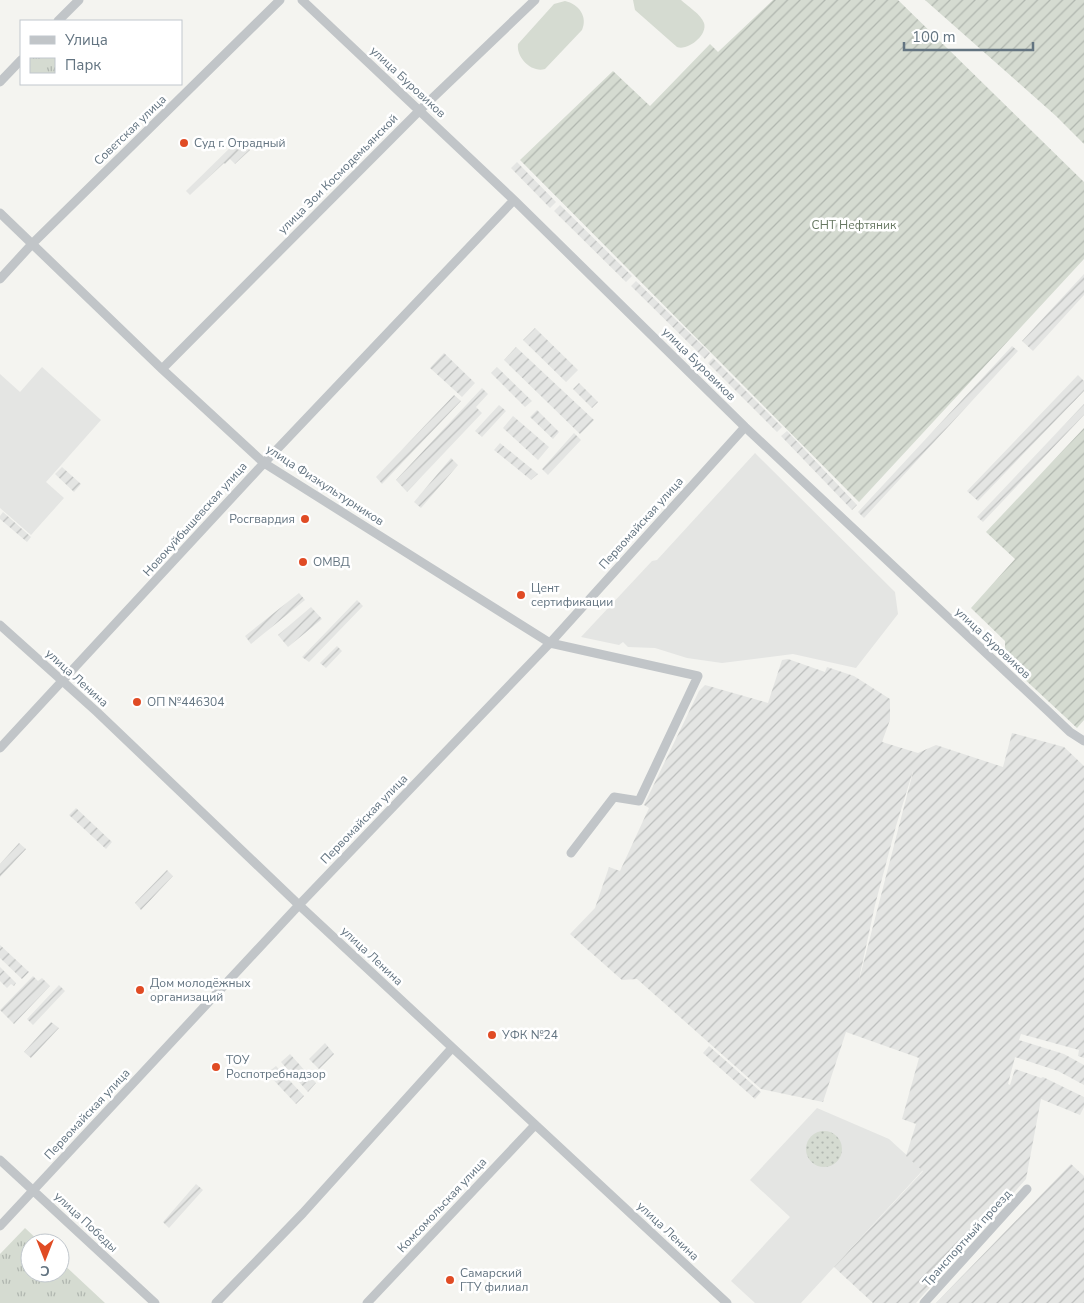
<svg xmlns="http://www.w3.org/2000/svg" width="1084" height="1303" font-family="'Nunito Sans',sans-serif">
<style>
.built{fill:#e4e5e3}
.industrial{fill:url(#industrial-furrows);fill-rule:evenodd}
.grass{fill:url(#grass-dots)}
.park{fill:url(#park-tufts)}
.garden{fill:url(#garden-furrows)}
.pitch{fill:#d5dbd1}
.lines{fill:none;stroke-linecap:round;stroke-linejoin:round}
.street{stroke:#c1c5c8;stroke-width:9}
.poi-dot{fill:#e04b24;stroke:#fff;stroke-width:2}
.labels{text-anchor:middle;stroke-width:5;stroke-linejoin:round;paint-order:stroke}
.street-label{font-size:12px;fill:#637481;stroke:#fff}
.poi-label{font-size:12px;fill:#637481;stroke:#fff;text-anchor:start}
.park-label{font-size:12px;fill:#677862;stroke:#fff}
</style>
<defs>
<pattern id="industrial-furrows" width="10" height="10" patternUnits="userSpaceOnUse" patternTransform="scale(1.25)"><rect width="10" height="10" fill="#e4e5e3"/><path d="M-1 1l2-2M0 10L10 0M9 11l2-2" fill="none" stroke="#bcbebd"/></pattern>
<pattern id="grass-dots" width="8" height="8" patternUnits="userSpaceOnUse" patternTransform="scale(1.25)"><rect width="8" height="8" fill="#d5dbd1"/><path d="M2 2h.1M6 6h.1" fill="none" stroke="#b0b6af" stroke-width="1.8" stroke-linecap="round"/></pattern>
<pattern id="park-tufts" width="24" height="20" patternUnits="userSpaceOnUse" patternTransform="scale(1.25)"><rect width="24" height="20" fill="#d5dbd1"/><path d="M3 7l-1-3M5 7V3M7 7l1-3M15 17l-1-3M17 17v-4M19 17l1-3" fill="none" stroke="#b0b6af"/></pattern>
<pattern id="garden-furrows" width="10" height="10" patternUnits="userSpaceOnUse" patternTransform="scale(1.25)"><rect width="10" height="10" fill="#d5dbd1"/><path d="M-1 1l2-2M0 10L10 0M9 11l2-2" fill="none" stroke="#b0b6af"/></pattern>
</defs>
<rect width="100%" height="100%" fill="#f4f4f0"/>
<path class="built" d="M42 367 101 420 46 482 64 498 31 535 0 508V374L20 392Z
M755 453 895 592 898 614 856 668 793 654 722 663 687 658 655 648 628 647 623 642 619 645 581 637 652 561 657 560Z
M817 1108 889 1139 923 1170 801 1303H755L731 1281 790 1217 750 1180Z"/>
<path class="industrial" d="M239 139 250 150 235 164 230 159 225 164 224 163 190 195 186 191Z
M517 162 556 202 550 208 511 168Z
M560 205 632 276 626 282 554 211Z
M1084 274V295L1033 351 1022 341Z
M636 281 710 353 705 359 631 286Z
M535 328 578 370 566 382 523 340Z
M1012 346 1018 351 864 518 858 512Z
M516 347 594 420 580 434 504 360Z
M444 353 475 383 462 397 430 368Z
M713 358 782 427 777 432 708 363Z
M497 367 532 401 525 407 491 373Z
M1078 375 1084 381V391L978 501 967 491Z
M579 383 598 402 592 408 573 389Z
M482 388 488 394 476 407 482 413 407 492 396 480Z
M454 395 461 401 382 484 376 477Z
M1084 404V415L983 522 977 517Z
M499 405 506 411 482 437 475 431Z
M537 410 559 432 553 439 530 417Z
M513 416 549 447 538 460 503 428Z
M787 431 857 505 852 510 781 436Z
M574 433 581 440 548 475 542 469Z
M500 443 538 474 531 480 494 450Z
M451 458 458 465 421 508 414 502Z
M62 467 81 484 74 492 55 474Z
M3 512 31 537 27 542 0 519V516Z
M299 593 305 600 251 644 245 636Z
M357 600 363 606 309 662 302 657Z
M311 607 322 619 288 647 278 635Z
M337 646 342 651 326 668 320 663Z
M788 659 825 672 827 667 854 676 890 699V720L882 742 918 753 936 745 1003 767 1012 733 1064 747 1084 766V1058L1078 1056 1079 1050 1021 1034 1019 1040 1064 1054 1084 1065V1085L1058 1071 1015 1057 1008 1084 1010 1085 1015 1069 1041 1078 1043 1077 1084 1097V1107L1080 1115 1041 1099 1026 1179 916 1303H873L834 1267 923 1171 906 1156 916 1124 902 1119 919 1058 846 1032 823 1102 761 1089 637 979 622 980 570 934 595 908 609 867 620 871 649 808 644 805 699 691 705 685 768 703 782 660ZM913 771V772L858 984 875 905 896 826Z
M76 808 112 842 106 849 69 815Z
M19 843 26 849 0 877V864Z
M167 870 173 876 141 910 135 903Z
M0 945 29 972 22 979 0 958Z
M0 967 16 983 14 986 11 984 7 988 0 981Z
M33 976 38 981 42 978 50 986 14 1024 0 1010Z
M59 985 65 991 33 1025 27 1019Z
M51 1022 59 1028 31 1058 24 1052Z
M325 1043 334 1054 319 1069 309 1059Z
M709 1046 761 1092 755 1099 703 1053Z
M290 1054 316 1083 308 1092 281 1062Z
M276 1066 304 1096 296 1104 267 1073Z
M1071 1164 1084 1176V1303H936Z
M196 1184 203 1190 169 1228 163 1222Z"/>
<path class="grass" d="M806 1149a18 18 0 1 1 36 0a18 18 0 1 1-36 0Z"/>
<path class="park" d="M25 1228 41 1243H30V1273H60V1261L105 1303H0V1254Z"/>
<path class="garden" d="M773 0H898L1084 182V259L859 502 520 160 613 71 650 106 710 44 718 52Z
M925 0H1084V144L1056 116Z
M1084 428V720L1077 728 1005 661V641L971 608 1015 559 986 532Z"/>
<path class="pitch" d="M633 0H681C687 6 701 14 704 23 708 35 688 51 677 47L635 10Z
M565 1C579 4 588 17 582 30L545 69C532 73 516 58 518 44L554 4Z"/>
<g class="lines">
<path class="street" d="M302 0 514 200 745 427 1050 713 1070 732 1084 741
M58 21 79 0
M0 82 21 60
M0 213 162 369 264 463 550 643 698 676 639 801 614 797 571 853
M0 279 32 244 280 0
M162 369 420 110 535 0
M0 625 97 712 299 905 727 1303
M0 748 264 463 514 200
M0 1160 155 1303
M0 1226 299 905 550 643 745 427
M216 1303 303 1213 452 1048
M367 1303 535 1125
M924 1303 1027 1189"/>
</g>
<g class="poi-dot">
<circle cx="184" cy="143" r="5"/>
<circle cx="305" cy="519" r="5"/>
<circle cx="303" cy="562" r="5"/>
<circle cx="521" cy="595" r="5"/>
<circle cx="137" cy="702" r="5"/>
<circle cx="140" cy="990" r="5"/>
<circle cx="492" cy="1035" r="5"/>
<circle cx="216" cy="1067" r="5"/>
<circle cx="450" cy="1280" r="5"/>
</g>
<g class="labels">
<g class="street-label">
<text transform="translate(408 82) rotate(43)" y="4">улица Буровиков</text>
<text transform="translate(130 130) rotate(-44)" y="4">Советская улица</text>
<text transform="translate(338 174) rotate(-45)" y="4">улица Зои Космодемьянской</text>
<text transform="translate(699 364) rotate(45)" y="4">улица Буровиков</text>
<text transform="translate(325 485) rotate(33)" y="4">улица Физкультурников</text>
<text transform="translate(195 519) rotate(-48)" y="4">Новокуйбышевская улица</text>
<text transform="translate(641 523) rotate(-48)" y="4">Первомайская улица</text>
<text transform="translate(993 643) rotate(43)" y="4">улица Буровиков</text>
<text transform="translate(77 678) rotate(42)" y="4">улица Ленина</text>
<text transform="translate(364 819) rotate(-46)" y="4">Первомайская улица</text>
<text transform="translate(372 956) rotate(43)" y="4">улица Ленина</text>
<text transform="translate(87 1114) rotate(-47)" y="4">Первомайская улица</text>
<text transform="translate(442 1205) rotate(-47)" y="4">Комсомольская улица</text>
<text transform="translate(86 1222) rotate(43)" y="4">улица Победы</text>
<text transform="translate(668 1231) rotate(43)" y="4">улица Ленина</text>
<text transform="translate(967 1238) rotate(-48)" y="4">Транспортный проезд</text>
</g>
<g class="poi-label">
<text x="194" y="147">Суд г. Отрадный</text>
<text x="295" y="523" text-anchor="end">Росгвардия</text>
<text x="313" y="566">ОМВД</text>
<text x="531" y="592">Цент<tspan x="531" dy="14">сертификации</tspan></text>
<text x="147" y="706">ОП №446304</text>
<text x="150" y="987">Дом молодёжных<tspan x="150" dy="14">организаций</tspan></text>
<text x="502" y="1039">УФК №24</text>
<text x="226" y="1064">ТОУ<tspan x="226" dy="14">Роспотребнадзор</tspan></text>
<text x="460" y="1277">Самарский<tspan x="460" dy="14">ГТУ филиал</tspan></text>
</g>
<g class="park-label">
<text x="854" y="229">СНТ Нефтяник</text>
</g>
</g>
<rect x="20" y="20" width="162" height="65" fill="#ffffff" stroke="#c1c7cd"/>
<rect x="30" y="36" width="25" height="8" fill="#c1c5c8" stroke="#c1c7cd"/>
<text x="65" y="45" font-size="15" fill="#637481">Улица</text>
<rect x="30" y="58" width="25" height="15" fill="url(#park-tufts)" stroke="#c1c7cd"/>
<text x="65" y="70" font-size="15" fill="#637481">Парк</text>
<g transform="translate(45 1258) rotate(180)"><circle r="24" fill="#ffffff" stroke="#c1c7cd"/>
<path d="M0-4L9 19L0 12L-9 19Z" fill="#e04b24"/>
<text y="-8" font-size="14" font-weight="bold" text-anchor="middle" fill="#637481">С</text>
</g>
<path d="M904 42v8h129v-8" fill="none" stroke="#637481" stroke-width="2.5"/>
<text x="912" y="42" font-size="15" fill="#637481" stroke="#ffffff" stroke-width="4" paint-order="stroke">100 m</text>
</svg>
